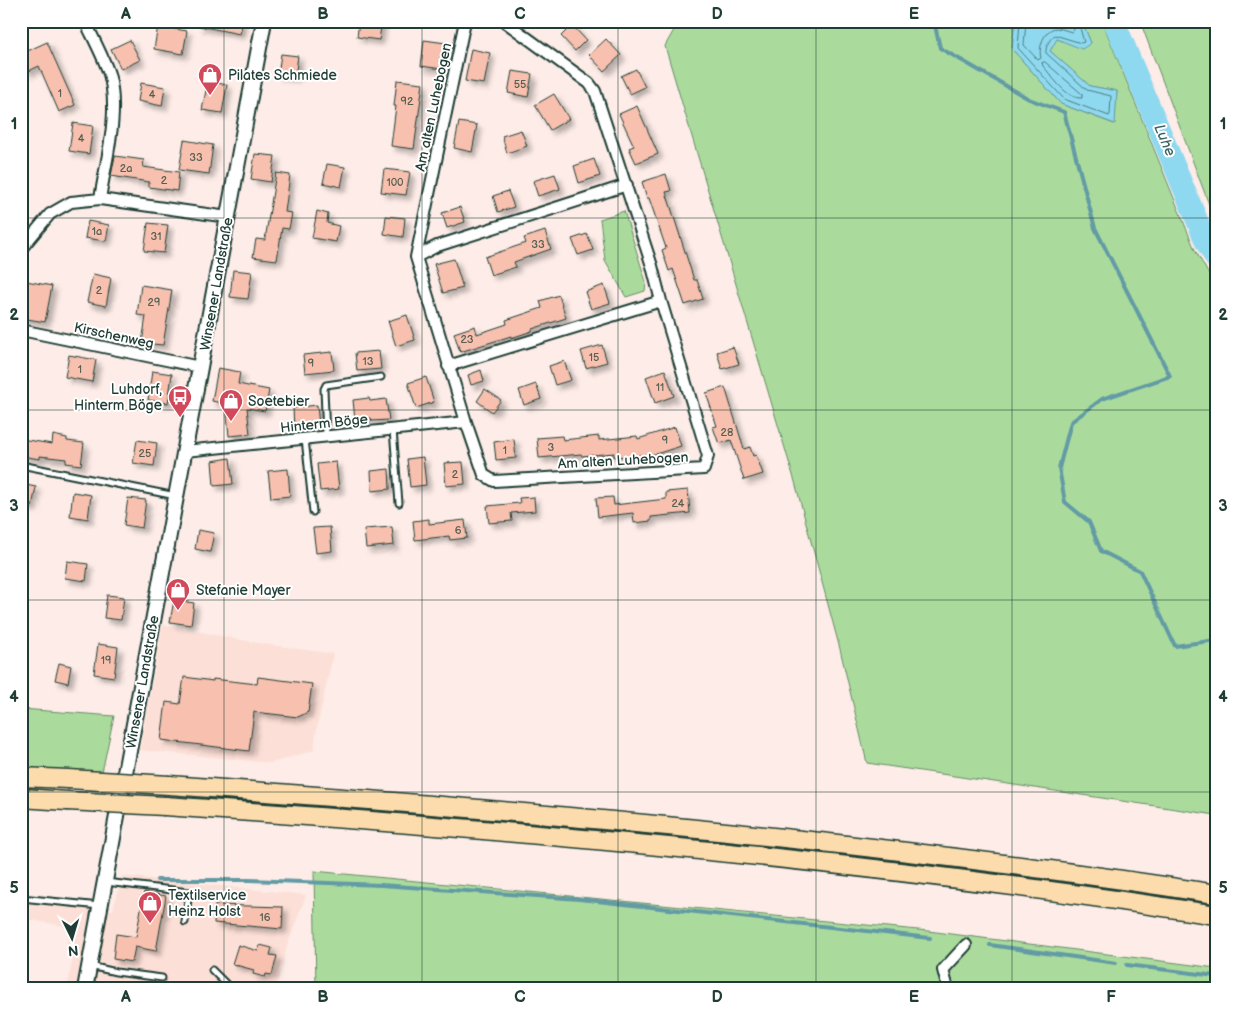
<svg xmlns="http://www.w3.org/2000/svg" width="1237" height="1010" font-family="'Balsamiq Sans',sans-serif">
<style>
.built{fill:#fcdfd6}
.green{fill:#abdb9c;stroke:#658c68}
.water{fill:#8fd9f0;stroke:#629ba5}
.lines{fill:none;stroke-linecap:round;stroke-linejoin:round}
.shore{stroke:#4c7b7f;stroke-width:1}
.stream{stroke:#629ba5;stroke-width:4}
.river{stroke:#8fd9f0;stroke-width:22}
.building{fill:#f8c0ae;stroke:#1f3d34;filter:url(#shadow)}
.lane-casing{stroke:#1f3d34;stroke-width:9}
.street-casing{stroke:#1f3d34;stroke-width:14}
.secondary-casing{stroke:#1f3d34;stroke-width:18}
.highway-casing{stroke:#1f3d34;stroke-width:21}
.lane{stroke:#fff;stroke-width:5}
.street{stroke:#fff;stroke-width:10}
.secondary{stroke:#fff;stroke-width:14}
.highway{stroke:#fcdcac;stroke-width:18}
.highway-bridge-casing{stroke:#1f3d34;stroke-width:21;stroke-linecap:butt}
.highway-bridge{stroke:#fcdcac;stroke-width:18}
.grid{fill:none;stroke:#1f3d34;stroke-width:1;stroke-opacity:0.55}
.labels{text-anchor:middle;stroke-width:4;stroke-linejoin:round;paint-order:stroke}
.number-label{font-size:11px;fill:#555e52}
.poi-label{font-size:14px;fill:#1f3d34;stroke:#fff;text-anchor:start}
.street-label{font-size:14px;fill:#1f3d34;stroke:#fff}
.water-label{font-size:15px;font-style:italic;fill:#3b6463;stroke:#fff}
.neatline{fill:none;stroke:#1f3d34;stroke-width:2}
.grid-label{font-size:16px;text-anchor:middle;font-weight:bold;fill:#1f3d34}
</style>
<defs>
<filter id="shadow"><feDropShadow dx="4.5" dy="4.5" stdDeviation="2.5" flood-color="#0004"/></filter>
</defs>
<rect width="100%" height="100%" fill="#fdece7"/>
<filter id="ink" filterUnits="userSpaceOnUse"><feTurbulence type="fractalNoise" baseFrequency=".02" numOctaves="2"/><feDisplacementMap in="SourceGraphic" scale="10" xChannelSelector="R" yChannelSelector="G"/><feConvolveMatrix kernelMatrix="1 2 1 2 8 2 1 2 1" color-interpolation-filters="sRGB"/></filter>
<g filter="url(#ink)">
<path class="built" d="M163 625 257 643 333 654 316 731 314 750 271 763 140 750Z
M122 876 306 895 287 946 275 989H67L75 945 67 943 70 927 21 918V903L113 910Z"/>
<path class="green" d="M662 21H1015L1012 49 1061 104 1114 124 1117 91 1090 86 1050 51 1056 39 1091 43 1082 21H1102L1195 250 1216 287V815L867 763 840 649 795 482 665 46 674 30Z
M1140 21H1216V223Z
M624 211 646 282 645 291 626 297 605 260 600 219Z
M21 709 114 716 102 772 21 768Z
M314 871 928 931 1216 968V989H316Z"/>
<path class="water" d="M1015 21H1082L1091 43 1082 49 1057 39 1050 51 1090 86 1117 91 1115 124 1061 104 1012 49Z"/>
<g class="lines">
<path class="shore" d="M1020 21 1018 48 1064 99 1109 116 1110 114 1111 96 1087 90 1046 53C1045 47 1050 38 1055 35L1081 43 1084 42 1078 21
M1026 21 1024 45 1038 60 1041 58C1038 48 1044 29 1056 28 1061 28 1067 31 1072 32L1074 30 1072 21
M1045 62 1082 94V98C1066 99 1053 77 1043 66L1042 63Z"/>
<path class="stream" d="M934 21 940 48 1029 99 1064 112 1095 228 1170 376 1102 399 1071 422 1059 468 1065 502 1089 522 1101 551 1140 571 1175 646 1216 640
M157 880H249L381 885 579 899 930 938
M990 945 1116 963
M1127 965 1216 976"/>
<path class="river" d="M1114 21 1206 242 1216 259"/>
</g>
<path class="building" d="M200 21H243L240 34 199 26Z
M359 21H382L379 40 357 37Z
M572 25 586 40 575 51 561 36Z
M158 26 187 31 183 54 154 49Z
M606 39 621 55 604 71 589 55Z
M130 40 140 60 121 69 111 49Z
M424 40 446 43 442 69 421 66Z
M47 42 75 105 59 112 39 66 27 72 21 59V54Z
M471 49 490 53 484 84 465 81Z
M281 54 298 56 295 77 278 75Z
M636 69 645 87 630 94 621 76Z
M512 71 532 74 528 97 508 93Z
M397 80 423 83 414 149 391 146 396 106H394Z
M208 81 227 85 222 113 202 110Z
M141 83 165 87 162 106 138 101Z
M554 94 569 119 550 130 535 105Z
M637 106 658 154 636 163 629 148 634 146 619 114Z
M459 122 477 125 472 152 454 148Z
M73 123 93 126 89 154 69 151Z
M521 130 527 146 507 153 502 136Z
M184 140 213 145 209 174 179 170Z
M255 154 275 156 271 182 251 179Z
M115 156 144 160 143 167 179 172 177 191 149 187V182L111 176Z
M594 159 600 176 579 183 574 166Z
M327 164 345 167 341 187 323 183Z
M384 169 410 172 406 195 381 192Z
M276 173 290 175 285 212 292 213 289 229 282 228 277 260 253 257 256 239 265 240Z
M555 174 560 189 538 196 533 181Z
M666 174 671 191 666 192 694 280H697L703 299 685 305 673 269 669 271 662 250 666 248 649 198H647L642 182Z
M508 191 514 207 498 212 493 196Z
M460 207 465 222 447 228 442 213Z
M317 211 328 214 327 223 339 226 336 242 312 238Z
M386 216 405 218 403 237 384 234Z
M88 221 109 225 106 241 85 238Z
M148 223 168 225 164 253 144 251Z
M545 231 551 249 514 262 516 267 491 275 485 257 526 243 524 238Z
M587 234 593 250 578 255 572 239Z
M454 259 463 288 443 293 434 264Z
M233 270 252 272 248 299 230 297Z
M93 274 111 278 106 306 87 302Z
M21 280 52 286 45 322 21 318Z
M141 285 172 290 163 345 142 343 146 316 137 315Z
M604 285 610 303 591 309 585 292Z
M559 295 566 318 532 329V331L511 338V336L460 352 454 333 475 326 477 334 507 324 506 320 542 308 540 301Z
M407 315 415 340 396 346 388 321Z
M602 345 607 362 586 368 581 351Z
M733 347 739 364 722 369 717 352Z
M379 351 381 369 357 371 355 353Z
M332 352 334 370 305 373 303 355Z
M69 355 96 360 92 382 65 377Z
M564 361 571 380 555 385 549 366Z
M218 368 240 372 238 384 269 390 265 411 247 408 250 434 229 436 226 404 212 401Z
M481 370 484 381 471 385 468 375Z
M665 370 674 396 655 403 646 377Z
M152 371 172 374 168 403 148 400Z
M426 377 434 402 416 408 408 383Z
M536 384 541 399 524 405 519 390Z
M725 387 744 449 750 447 753 456 756 455 763 474 744 480 731 440 719 444 713 427 717 426 706 393Z
M485 389 501 400 492 412 477 401Z
M369 398 370 401 386 399 389 420 372 421 371 418 355 420 353 400Z
M317 405 319 426 294 428 293 408Z
M675 427 681 446 656 454 614 457V453L582 456 581 454 539 458 537 438 562 436 563 440 599 436V440L637 436 638 439Z
M53 435 67 438V441L84 443 81 465 66 463V459L40 456V459L21 456V439L52 444Z
M514 439 516 458 496 460 494 442Z
M137 440 157 443 154 466 133 463Z
M423 457 426 485 410 487 407 459Z
M230 458 233 484 214 486 212 461Z
M336 462 339 489 320 491 317 464Z
M463 462 465 484 446 486 444 463Z
M288 469 290 496 271 498 268 471Z
M389 469 390 489 372 491 371 471Z
M21 484 36 487 32 507 21 505Z
M688 490 690 513 651 517V521L634 523 633 513 598 517 596 498 613 497 614 505 666 499V492Z
M73 492 91 495 88 519 70 516Z
M534 497 535 511 511 513 512 521 489 523 487 506 520 503 519 498Z
M128 498 146 500 142 528 124 525Z
M429 519V524L465 520 467 538 450 540 449 536 415 540 413 521Z
M330 527 332 551 316 553 313 528Z
M392 527 394 545 366 548 364 529Z
M198 530 214 533 210 552 195 549Z
M67 561 88 564 86 581 65 578Z
M107 595 124 597 121 620 104 618Z
M174 600 194 603 191 625 170 622Z
M98 644 118 647 114 677 94 674Z
M59 663 71 666 68 683 55 680Z
M184 677 213 681V679L257 684 258 677 312 684 308 712 298 717 254 712 249 751 161 740 166 702 180 704Z
M144 892 166 896 156 951 135 947 132 962 113 959 116 934 136 937Z
M215 905 283 907 282 929 214 923Z
M238 945 258 951 260 945 272 948 270 955 277 956 272 975 266 974 265 977 253 974 254 970 232 964Z"/>
<g class="lines">
<g class="lane-casing">
<path id="lane" d="M393 430 399 503
M326 436 324 389 326 385 381 377
M305 439 313 512
M26 466 176 496
M106 882 189 892 185 922
M21 898 100 906
M90 966 116 972 162 978
M212 970 231 989"/>
</g>
<g class="street-casing">
<path id="street" d="M85 21C93 38 103 56 109 74 120 112 106 160 100 199
M465 21 416 257 466 422 484 475 494 481 704 469 708 456 661 301 652 266 595 91 589 83 504 21
M21 249 50 214 71 202 100 199 228 217
M416 257 437 246 627 185
M21 330 200 367
M448 366 661 301
M185 451 466 422
M948 989 943 970 966 945"/>
</g>
<g class="secondary-casing">
<path id="secondary" d="M85 989 264 21"/>
</g>
<g class="highway-casing">
<path id="highway" d="M21 777 68 779
M169 785C519 810 869 840 1216 894
M21 798 67 801
M165 806C517 830 868 861 1216 915"/>
</g>
<use href="#lane" class="lane"/>
<use href="#street" class="street"/>
<use href="#secondary" class="secondary"/>
<use href="#highway" class="highway"/>
<g class="highway-bridge-casing">
<path id="highway-bridge" d="M68 779 169 785
M67 801 165 806"/>
</g>
<use href="#highway-bridge" class="highway-bridge"/>
</g>
</g>
<path class="grid" d="M224 21V989M422 21V989M618 21V989M816 21V989M1012 21V989M21 218H1216M21 410H1216M21 600H1216M21 792H1216"/>
<defs>
<g id="shop-pin" transform="scale(1.25)"><path d="M0 17L-7.5 6A9.5 9.5 0 1 1 7.5 6Z" fill="#d1495b" stroke="#fff"/><path d="M-5-2.5h2.3a2.7 3.5 0 0 1 5.4 0H5L5.5 6h-11ZM-1.5-2.5h3a1.5 2.3 0 0 0-3 0Z" fill="#fff"/></g>
<g id="bus-pin" transform="scale(1.25)"><path d="M0 17L-7.5 6A9.5 9.5 0 1 1 7.5 6Z" fill="#d1495b" stroke="#fff"/><path d="M-5-6H5V4H4V6H2V4H-2V6H-4V4H-5ZM-3.5-4V0h7V-4ZM-3.5 1.2v1.5H-2V1.2ZM2 1.2v1.5H3.5V1.2Z" fill="#fff"/></g>
</defs>
<g fill-rule="evenodd">
<use href="#shop-pin" x="210" y="75"/>
<use href="#bus-pin" x="180" y="397"/>
<use href="#shop-pin" x="231" y="401"/>
<use href="#shop-pin" x="178" y="590"/>
<use href="#shop-pin" x="150" y="903"/>
</g>
<g class="labels">
<g class="number-label">
<text x="520" y="88">55</text>
<text x="60" y="97">1</text>
<text x="152" y="98">4</text>
<text x="407" y="105">92</text>
<text x="81" y="142">4</text>
<text x="196" y="161">33</text>
<text x="126" y="172">2a</text>
<text x="164" y="184">2</text>
<text x="395" y="186">100</text>
<text x="97" y="235">1a</text>
<text x="156" y="240">31</text>
<text x="538" y="248">33</text>
<text x="99" y="294">2</text>
<text x="154" y="306">29</text>
<text x="467" y="343">23</text>
<text x="594" y="361">15</text>
<text x="368" y="365">13</text>
<text x="311" y="367">9</text>
<text x="80" y="373">1</text>
<text x="660" y="391">11</text>
<text x="727" y="436">28</text>
<text x="665" y="444">9</text>
<text x="551" y="451">3</text>
<text x="505" y="454">1</text>
<text x="145" y="457">25</text>
<text x="455" y="478">2</text>
<text x="678" y="507">24</text>
<text x="458" y="534">6</text>
<text x="106" y="664">19</text>
<text x="265" y="921">16</text>
</g>
<g class="poi-label">
<text x="228" y="80">Pilates Schmiede</text>
<text x="162" y="394" text-anchor="end">Luhdorf,<tspan x="162" dy="16">Hinterm Böge</tspan></text>
<text x="248" y="406">Soetebier</text>
<text x="196" y="595">Stefanie Mayer</text>
<text x="168" y="900">Textilservice<tspan x="168" dy="16">Heinz Holst</tspan></text>
</g>
<g class="street-label">
<text transform="translate(433 107) rotate(-78)" y="5">Am alten Luhebogen</text>
<text transform="translate(216 284) rotate(-80)" y="5">Winsener Landstraße</text>
<text transform="translate(114 335) rotate(12)" y="5">Kirschenweg</text>
<text transform="translate(324 423) rotate(-6)" y="5">Hinterm Böge</text>
<text transform="translate(623 460) rotate(-3)" y="5">Am alten Luhebogen</text>
<text transform="translate(142 682) rotate(-80)" y="5">Winsener Landstraße</text>
</g>
<g class="water-label">
<text transform="translate(1165 140) rotate(67)" y="5">Luhe</text>
</g>
</g>
<rect width="1237" height="1010" fill="none" stroke="#fff" stroke-width="55"/>
<g transform="translate(72 938) rotate(175)" stroke="#ffffff" stroke-width="4" paint-order="stroke">
<path d="M0-4L9 19L0 12L-9 19Z" fill="#1f3d34"/>
<text y="-8" font-size="14" font-weight="bold" text-anchor="middle" fill="#1f3d34">N</text>
</g>
<rect x="28" y="28" width="1182" height="954" class="neatline"/>
<g class="grid-label">
<text x="126" y="19">A</text>
<text x="323" y="19">B</text>
<text x="520" y="19">C</text>
<text x="717" y="19">D</text>
<text x="914" y="19">E</text>
<text x="1111" y="19">F</text>
<text x="14" y="129">1</text>
<text x="1223" y="129">1</text>
<text x="14" y="320">2</text>
<text x="1223" y="320">2</text>
<text x="14" y="511">3</text>
<text x="1223" y="511">3</text>
<text x="14" y="702">4</text>
<text x="1223" y="702">4</text>
<text x="14" y="893">5</text>
<text x="1223" y="893">5</text>
<text x="126" y="1002">A</text>
<text x="323" y="1002">B</text>
<text x="520" y="1002">C</text>
<text x="717" y="1002">D</text>
<text x="914" y="1002">E</text>
<text x="1111" y="1002">F</text>
</g>
</svg>
